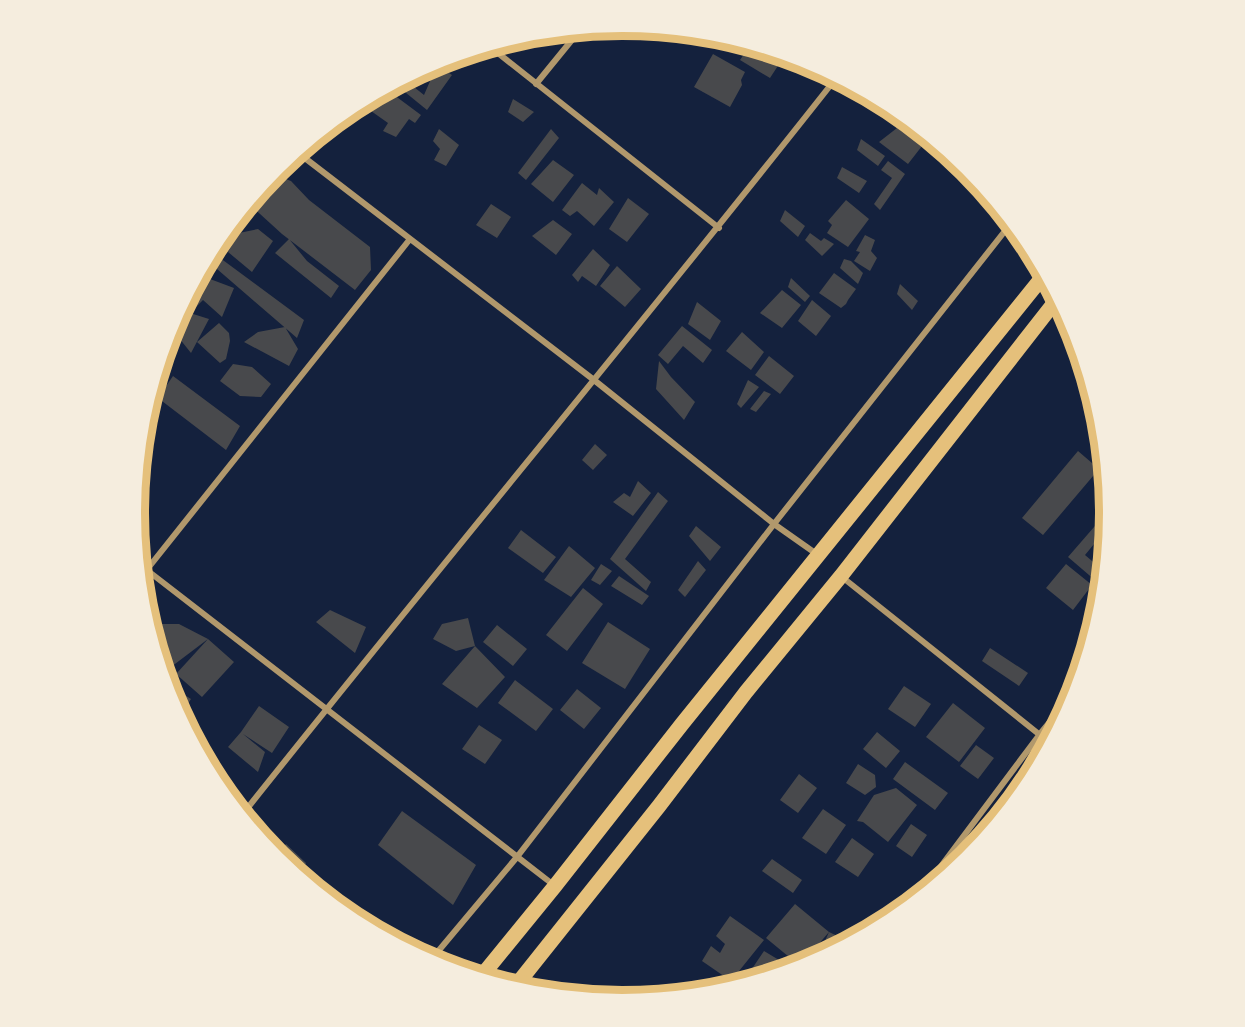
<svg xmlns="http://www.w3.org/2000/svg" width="1245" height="1027" font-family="'Golos Text',sans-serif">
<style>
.building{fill:#48494c}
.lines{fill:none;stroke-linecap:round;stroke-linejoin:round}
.minor{stroke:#b1986c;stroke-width:6}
.primary{stroke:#e5c07b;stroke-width:15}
.rim{fill:none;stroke:#e5c07b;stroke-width:8}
</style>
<rect width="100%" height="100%" fill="#14213d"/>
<path class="building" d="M750 45 785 55 770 78 740 60Z
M713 54 745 72 741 80 742 85 730 107 694 87Z
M437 65 452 75 427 110 395 84 414 74 409 83 424 95Z
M386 89 421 115 415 123 409 119 396 137 383 131 388 123 371 111Z
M513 99 534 112 523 122 508 112Z
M899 112 929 137 908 164 879 142 897 128 892 123Z
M439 129 459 145 446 166 434 160 440 149 433 141Z
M551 129 559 138 526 180 518 173Z
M861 139 885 156 878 166 857 150Z
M553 160 574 175 553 202 531 184Z
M888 161 905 174 880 210 874 204 892 178 881 170Z
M842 167 867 181 859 193 837 178Z
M273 174 291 181 309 200 370 247 371 270 355 290 282 234 249 204Z
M582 183 597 195 599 188 614 202 594 226 577 211 570 216 562 210Z
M628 198 649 214 627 242 609 229Z
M846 200 869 219 848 247 827 233 832 225 828 221Z
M491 204 511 217 497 238 476 225Z
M785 210 805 226 798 237 780 221Z
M553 220 572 234 556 255 532 236Z
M258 229 273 241 252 272 228 252 239 233Z
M810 233 821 241 824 238 834 244 822 256 805 240Z
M865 235 875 240 871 251 877 258 870 271 854 261 860 252 856 251Z
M289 239 307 261 339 286 331 298 275 253Z
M593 249 610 265 596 286 582 276 578 282 572 275Z
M212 252 304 320 297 338 217 269 206 263Z
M844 259 851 261 863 273 858 284 840 268Z
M204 266 209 270 196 294 210 279 234 288 222 317 203 300 190 313 209 319 191 353 171 328Z
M617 266 641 289 625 307 600 286Z
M834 273 856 289 848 300 846 304 841 308 819 293Z
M791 278 810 296 805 302 788 287Z
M900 284 918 301 912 310 897 294Z
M782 290 801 305 782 328 760 313Z
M812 300 831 316 816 336 798 321Z
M697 302 721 321 710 340 688 324Z
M219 323 229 333 230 341 226 359 220 363 197 342Z
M682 326 712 350 703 363 683 346 668 364 658 355Z
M285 327 298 349 289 366 244 342 258 332Z
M742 332 764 352 751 370 726 351Z
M769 356 794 376 780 394 755 375Z
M659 361 671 377 695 402 684 420 656 389Z
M233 364 252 367 271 384 261 397 240 396 220 381Z
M173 376 240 426 226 450 158 398Z
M748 380 759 387 741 408 737 404Z
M764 391 771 394 756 412 750 409Z
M1103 438 1105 461 1093 451Z
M595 444 607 455 593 470 582 460Z
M1078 451 1099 469 1043 535 1022 518Z
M638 481 651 493 633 516 613 502 624 493 630 497Z
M658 492 668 501 625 559 651 582 646 591 610 559Z
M1101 519 1109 527 1107 545 1099 538 1085 555 1105 572 1103 587 1068 557Z
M696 526 721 547 710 561 689 536Z
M521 530 556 557 543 573 508 548Z
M569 546 595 568 571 597 544 580Z
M698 561 706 570 685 597 678 590Z
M601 564 612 571 600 585 591 580Z
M1066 564 1092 585 1073 610 1046 588Z
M619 576 649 596 642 605 611 586Z
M583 588 603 604 567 651 546 635Z
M330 610 366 627 355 653 316 622Z
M468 618 475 646 456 651 433 639 442 624Z
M608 622 650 649 625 689 582 663Z
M154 624H179L208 639 171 667 175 673 161 664 150 629Z
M497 625 527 649 513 666 483 642Z
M208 639 234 662 202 697 176 674Z
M475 646 505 677 477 708 442 684Z
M990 648 1028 673 1019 686 982 661Z
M515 680 553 709 536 731 498 703Z
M167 684 191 699 180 716 172 700Z
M904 686 931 704 915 727 888 709Z
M577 689 601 708 584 729 560 710Z
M953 703 985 728 959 762 926 737Z
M259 706 289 727 272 753 243 734 265 752 258 772 228 747 241 732Z
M479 725 502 740 485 764 462 749Z
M877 732 900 751 886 768 863 749Z
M976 745 994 758 978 779 960 766Z
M905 762 948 793 935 810 893 779Z
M858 764 875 775 876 787 865 795 846 783Z
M799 774 817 788 798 813 780 800Z
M896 788 917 805 888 842 863 822 857 821 874 795Z
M823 809 846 825 826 854 802 838Z
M402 811 476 865 453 905 378 845Z
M911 824 927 835 912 857 896 846Z
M852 838 874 854 858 877 835 862Z
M286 844 306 863 301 877 276 857Z
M772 859 802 880 793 893 762 871Z
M795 904 829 932 800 966 766 938Z
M730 916 764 940 731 981 702 961 711 946 720 953 725 944 716 936Z
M829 932 846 940 843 946 821 958 818 957Z
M764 951 789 966 785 972 749 983 745 979Z
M624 991 642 1000 616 1001Z"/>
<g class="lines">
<path class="minor" d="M489 46 719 228
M536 84 580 30
M297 152 594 380 774 524 818 555
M139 564 555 886
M141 577 410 239
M842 577 1050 743
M242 815C438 568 641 326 837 77
M915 901 1040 734 1076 690
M430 961 517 857 774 524 1012 222"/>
<path class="primary" d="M480 978 555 886 682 724 1045 274
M514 988 659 806 746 692 841 576 1058 298"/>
</g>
<path d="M0 0H1245V1027H0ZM145 513a477 477 0 1 1 954 0a477 477 0 1 1-954 0Z" fill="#f5edde" fill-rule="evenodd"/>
<path class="rim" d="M145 513a477 477 0 1 1 954 0a477 477 0 1 1-954 0Z"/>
</svg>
